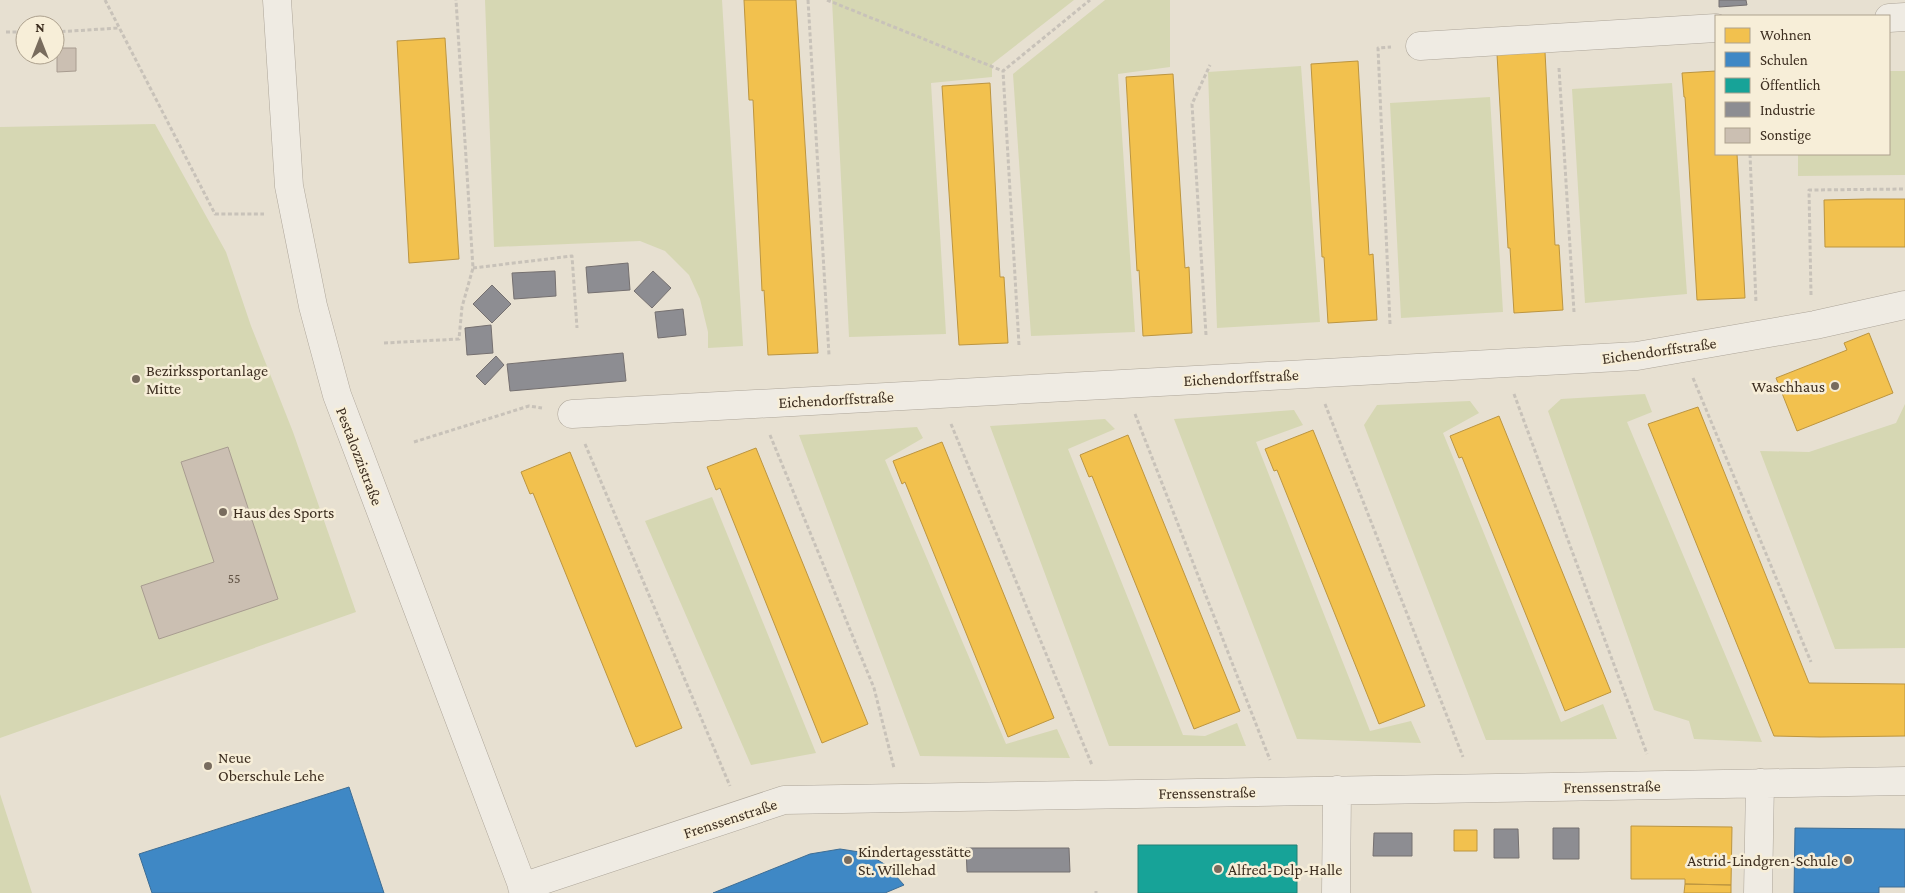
<svg xmlns="http://www.w3.org/2000/svg" width="1905" height="893" font-family="'Crimson Pro',serif">
<style>
.green{fill:#d6d7b3}
.homes{fill:#f2c14e;stroke:#bc9540}
.schools{fill:#3f88c5;stroke:#3e6d94}
.public{fill:#17a398;stroke:#228074}
.industry{fill:#8d8d92;stroke:#757070}
.building{fill:#cbbfb2;stroke:#a89c90}
.lines{fill:none;stroke-linecap:round;stroke-linejoin:round}
.minor-casing{stroke:#ada599;stroke-width:29}
.path{stroke:#c8c2b9;stroke-width:3;stroke-dasharray:4 2.5;stroke-linecap:butt}
.minor{stroke:#efebe3;stroke-width:28}
.poi-dot{fill:#786c5e;stroke:#f7eed8;stroke-width:2}
.labels{text-anchor:middle;stroke-width:5;stroke-linejoin:round;paint-order:stroke}
.number-label{font-size:14px;fill:#605244}
.street-label{font-size:16px;fill:#3d2e20;stroke:#f7eed8}
.poi-label{font-size:16px;fill:#3d2e20;stroke:#f7eed8;text-anchor:start}
</style>
<rect width="100%" height="100%" fill="#e7e0d1"/>
<path class="green" d="M485 0H722L743 346 708 348V332L700 299 689 275 665 251 640 241 494 247Z
M832 0H1074L992 64V77L931 83 946 334 849 337Z
M1105 0H1170V67L1118 74 1135 332 1031 336 1013 74Z
M1301 66 1320 322 1217 328 1208 72Z
M1889 71H1905V175L1798 176V154H1889Z
M1672 83 1687 294 1585 303 1572 89Z
M1490 97 1503 312 1401 318 1390 103Z
M155 124 226 252 251 326 293 432 356 612 0 738V127Z
M1645 394 1652 412 1627 422 1762 742 1694 739 1689 721 1654 710 1548 411 1561 399Z
M1470 401 1479 413 1443 433 1561 722 1603 704 1617 739 1486 740 1364 425 1377 405Z
M1905 404V648L1835 649 1760 451 1809 452 1896 423Z
M1294 410 1303 425 1256 442 1370 731 1411 721 1421 743 1297 739 1174 419Z
M1105 419 1115 429 1068 449 1183 735 1205 736 1237 723 1246 746H1109L990 426Z
M917 427 923 438 885 460 1006 744 1057 729 1070 758 920 756 799 435Z
M712 497 816 753 751 765 645 521Z
M0 794 32 893H0Z"/>
<path class="homes" d="M744 0H796L818 353 768 355 764 290 762 291 753 100H749Z
M445 38 459 259 409 263 397 41Z
M1545 52 1555 245H1559L1563 310 1514 313 1510 248H1508L1497 54Z
M1358 61 1369 255 1373 254 1377 320 1328 323 1324 257H1322L1311 64Z
M1716 71V154H1737L1745 298 1697 300 1685 97H1684L1682 73Z
M1173 74 1185 268 1189 267 1192 333 1143 336 1139 270 1137 271 1126 77Z
M990 83 1000 277H1004L1008 343 959 345 942 86Z
M1867 199H1905V247H1825L1824 200Z
M1869 333 1893 393 1797 431 1776 378 1847 350 1844 343Z
M1698 407 1809 683 1905 684V736L1820 737 1774 736 1648 424Z
M1499 416 1611 692 1565 711 1462 457 1459 458 1450 436Z
M1313 430 1425 706 1379 724 1277 470 1274 471 1265 449Z
M1128 435 1240 711 1194 729 1092 476 1089 477 1080 455Z
M942 442 1054 718 1008 737 905 482 902 484 893 461Z
M756 448 868 724 822 743 720 488 716 490 707 467Z
M570 452 682 728 636 747 533 493 530 494 521 472Z
M1631 826 1732 827 1731 885 1685 884V879H1631Z
M1454 830H1477V851H1454Z
M1685 884 1731 885V893H1684Z"/>
<path class="schools" d="M349 787 384 893H152L139 854Z
M1795 828 1905 829V887H1879V893H1794Z
M840 849 866 853 886 865 904 885 885 893H713L810 854Z"/>
<path class="public" d="M1138 845H1297V893H1138Z"/>
<path class="industry" d="M1719 0H1746L1747 5 1719 7Z
M628 263 630 290 588 293 586 267Z
M555 271 556 296 514 299 512 273Z
M653 271 671 288 652 308 634 291Z
M492 285 511 304 492 323 473 304Z
M683 309 686 335 658 338 655 312Z
M491 325 493 353 467 355 465 328Z
M623 353 626 381 510 391 507 364Z
M496 356 504 365 485 385 476 376Z
M1553 828H1579V859H1553Z
M1494 829H1518L1519 858H1494Z
M1374 833H1412V856H1373Z
M966 848H1069L1070 872H967Z"/>
<path class="building" d="M57 48H76V71L57 72Z
M228 447 278 599 159 639 141 586 214 562 181 462Z"/>
<g class="lines">
<g class="minor-casing">
<path id="minor" d="M277 0 289 186 313 306 337 395 525 893
M1889 18 1905 17
M1420 46 1716 28
M572 414 1637 356 1815 325 1905 305
M522 887 784 800 1905 781
M1336 893 1337 790
M1758 893 1760 783"/>
</g>
<path class="path" d="M105 0 215 214H264
M808 0 829 355
M827 0 1003 71
M6 32H25
M55 32 119 28
M1559 68 1574 312
M1750 154 1756 303
M473 268 572 256 577 328
M1811 295 1809 190 1905 189
M1390 324 1378 48 1391 47
M1206 335 1192 104 1210 65
M384 343 459 339 462 307 473 268 456 0
M1019 345 1003 71 1090 0
M1693 378 1811 662
M1514 394 1647 754
M1325 404 1463 757
M1135 414 1270 760
M951 424 1092 765
M770 435 874 688 894 768
M414 442 529 406 542 408
M585 444 730 786
M1096 891V893"/>
<use href="#minor" class="minor"/>
</g>
<g class="poi-dot">
<circle cx="136" cy="379" r="5"/>
<circle cx="1835" cy="386" r="5"/>
<circle cx="223" cy="512" r="5"/>
<circle cx="208" cy="766" r="5"/>
<circle cx="848" cy="860" r="5"/>
<circle cx="1848" cy="860" r="5"/>
<circle cx="1218" cy="869" r="5"/>
</g>
<g class="labels">
<g class="number-label">
<text x="234" y="583">55</text>
</g>
<g class="street-label">
<text transform="translate(1659 350) rotate(-8)" y="6">Eichendorffstraße</text>
<text transform="translate(1241 377) rotate(-3)" y="6">Eichendorffstraße</text>
<text transform="translate(836 399) rotate(-3)" y="6">Eichendorffstraße</text>
<text transform="translate(360 456) rotate(69)" y="6">Pestalozzistraße</text>
<text transform="translate(1612 786) rotate(-1)" y="6">Frenssenstraße</text>
<text transform="translate(1207 792) rotate(-1)" y="6">Frenssenstraße</text>
<text transform="translate(730 818) rotate(-18)" y="6">Frenssenstraße</text>
</g>
<g class="poi-label">
<text x="146" y="376">Bezirkssportanlage<tspan x="146" dy="18">Mitte</tspan></text>
<text x="1825" y="392" text-anchor="end">Waschhaus</text>
<text x="233" y="518">Haus des Sports</text>
<text x="218" y="763">Neue<tspan x="218" dy="18">Oberschule Lehe</tspan></text>
<text x="858" y="857">Kindertagesstätte<tspan x="858" dy="18">St. Willehad</tspan></text>
<text x="1838" y="866" text-anchor="end">Astrid-Lindgren-Schule</text>
<text x="1228" y="875">Alfred-Delp-Halle</text>
</g>
</g>
<rect x="1715" y="15" width="175" height="140" fill="#f7eed8" stroke="#ada18e"/>
<rect x="1725" y="28" width="25" height="15" fill="#f2c14e" stroke="#ada18e"/>
<text x="1760" y="40" font-size="15" fill="#3d2e20">Wohnen</text>
<rect x="1725" y="52" width="25" height="15" fill="#3f88c5" stroke="#ada18e"/>
<text x="1760" y="65" font-size="15" fill="#3d2e20">Schulen</text>
<rect x="1725" y="78" width="25" height="15" fill="#17a398" stroke="#ada18e"/>
<text x="1760" y="90" font-size="15" fill="#3d2e20">Öffentlich</text>
<rect x="1725" y="102" width="25" height="15" fill="#8d8d92" stroke="#ada18e"/>
<text x="1760" y="115" font-size="15" fill="#3d2e20">Industrie</text>
<rect x="1725" y="128" width="25" height="15" fill="#cbbfb2" stroke="#ada18e"/>
<text x="1760" y="140" font-size="15" fill="#3d2e20">Sonstige</text>
<g transform="translate(40 40)"><circle r="24" fill="#f7eed8" stroke="#ada18e"/>
<path d="M0-4L9 19L0 12L-9 19Z" fill="#786c5e"/>
<text y="-8" font-size="14" font-weight="bold" text-anchor="middle" fill="#3d2e20">N</text>
</g>
</svg>
